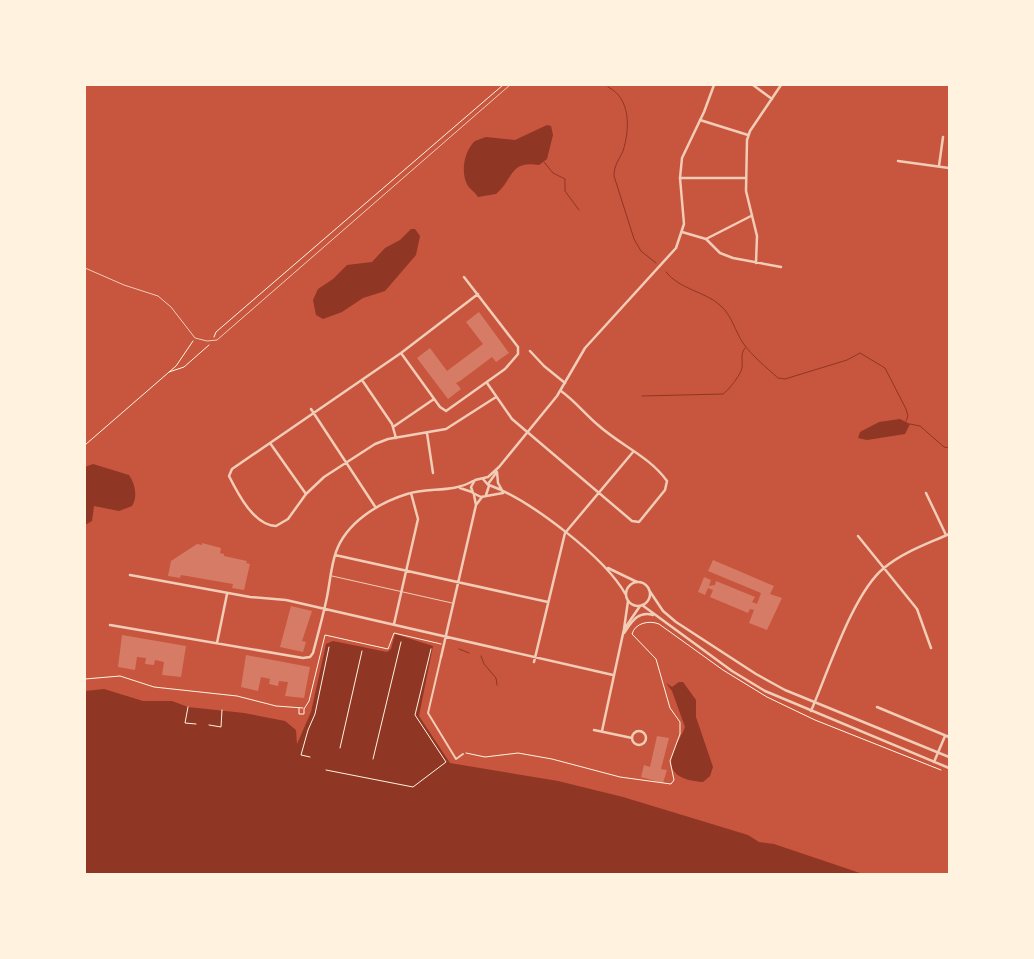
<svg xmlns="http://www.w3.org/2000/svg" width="1034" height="959" font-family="Jost,sans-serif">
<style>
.water{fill:#8f3625}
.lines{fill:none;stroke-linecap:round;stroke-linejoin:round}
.stream{stroke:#8f3625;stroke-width:1}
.building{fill:#d67c66}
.path{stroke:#fff3e0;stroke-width:1}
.service{stroke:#f1ccb7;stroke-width:1}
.pedestrian{stroke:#f1ccb7;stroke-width:2}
.minor{stroke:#f1ccb7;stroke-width:2.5}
.tertiary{stroke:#f1ccb7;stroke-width:2.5}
</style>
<rect width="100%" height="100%" fill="#c8553d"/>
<path class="water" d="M547 125 551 126 553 135 547 159 539 165C509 160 514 179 496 194L478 197C476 193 471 190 468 186 460 173 464 151 475 141L486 137 515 140Z
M411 229H415L420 236 416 255 385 291 363 298 342 312 323 319 316 315 313 300 318 289 333 279 347 265 372 262 385 248 400 240Z
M900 419 910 424 905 434 867 440 858 438 860 432 879 422Z
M93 464 129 475C135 484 138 496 132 506L119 511 94 506 92 521 85 525V467Z
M395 634 433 646 419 716 450 763 558 781 623 797 748 835 759 842 774 844 863 874H85V691L104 689 143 701H172L188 707 244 713 285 721 296 730 297 744 311 712 326 644 333 641 387 652 391 649Z
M679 682H683L696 700V717L713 767 710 776 703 782C678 780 663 772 676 745 679 739 683 733 685 727L672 691 666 683 672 687Z"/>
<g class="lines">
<path class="stream" d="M608 87C631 98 630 129 623 151 619 160 614 165 614 176L634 239 641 251 656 263
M544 162 553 173 565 179V191L579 210
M666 272C680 290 705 291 721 306 732 316 735 331 743 343 752 356 767 368 778 378L785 379 847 360 860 353 885 368 906 409 908 416 906 421
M642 396 723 394C729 390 741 374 742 368 743 360 740 354 745 348
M910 424 920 426 944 447 949 448
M459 649 469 653
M481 656 484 664 496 678 497 685"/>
</g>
<path class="building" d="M479 312 509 353 496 362 492 357 460 381 456 383 461 389 448 399 417 358 430 348 447 371 483 344 466 322Z
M202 543 221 548 220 553 224 554V556L247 561 246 563 250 564 244 590 232 588 233 584 181 575 180 578 168 576 171 561 197 544 202 545Z
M713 560 774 586 770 594 782 598 767 630 749 623 754 610 750 609 748 613 710 597 713 590 708 588 705 595 698 592 704 577 711 580 709 586 715 585 716 581 755 597 752 602 757 604 761 593 708 571Z
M291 606 312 611 302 641 306 642 303 652 280 647Z
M122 635 186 646 181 677 162 675 164 662 155 660 154 665 145 664 146 658 137 657 135 670 118 667Z
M246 655 310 667 304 698 285 696 288 682 279 681 278 686 269 684 270 679 261 677 258 691 241 687Z
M657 736 669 738 661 769 667 770 663 783 641 777 644 765 650 767Z"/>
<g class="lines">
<path class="path" d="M214 337 216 332 503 85
M169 372 184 367 209 345
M85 445 176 366 193 341
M85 679 120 676 154 687 237 696 276 706 303 708
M188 707 185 723 196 724
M299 708V714H304V709L309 701 325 635 388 649 394 633 441 644
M209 725 221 727 222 710
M340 748 362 651
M466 753 485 757 518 753 552 759 620 777 671 784 674 780 670 761 680 734V722L670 708 656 659 632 634C635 623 649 620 659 624L723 670 767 697 815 720 941 770
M310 757 301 755 308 730 315 714 329 647
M373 759 401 642
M326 770 413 787 446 762 415 715 431 649"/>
<path class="service" d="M85 268 124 285 158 296 171 307 195 338 207 341 217 340 510 85
M332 576 452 603"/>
<path class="pedestrian" d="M441 657 428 713 456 759 463 754"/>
<path class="minor" d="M753 85 772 99
M700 120 748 135
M898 161 949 168
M939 166 943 137
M680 178H745
M682 232 706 239 720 253 733 258 781 267
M706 239 751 216
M756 263 757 236 746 191 747 140 750 131 781 85
M478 294 401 353 232 469 229 476C237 492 254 526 276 526L288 519 306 494 324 477 375 444 388 439 446 429 496 397
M530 351 544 366 565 383
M401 353 440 407 446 411 505 369 518 354V347L464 277
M362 380 392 424 396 438
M487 383 512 419 632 521 639 522 665 490 667 481C649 456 620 445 598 425 585 414 575 401 561 391
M311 409 376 508
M393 427 434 399
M427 433 433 473
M270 443 306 494
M460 488 472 492
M926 493 946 535
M476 505 482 497
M858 536 917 609 931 648
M335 555 548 602
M130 575 250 597 286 600 613 675
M394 624 418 519 411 493
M110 625 303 658 310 657 313 653C318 634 323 616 327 597 330 582 331 566 336 552 346 523 378 503 407 494 428 487 453 493 473 481
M625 628 640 606
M217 643 227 594
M441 657 476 505 474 495
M534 662 565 533 633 452
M877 707 949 737
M811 711C828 672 853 593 884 568 903 552 927 544 949 534
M594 730 632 738
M632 738a7 7 0 1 1 14 0a7 7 0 1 1-14 0Z
M602 731 624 629 628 601
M934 762 945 736"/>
<path class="tertiary" d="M497 472 498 483 503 492
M483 479 489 486 486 495
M488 484 496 473
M489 485C530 500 605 557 626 595
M503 493 481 497 473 493 471 487 475 480 488 477 499 467 557 396 585 348 676 248 684 224 680 178 682 158 704 112 714 85
M608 568 637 582
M626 594a12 12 0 1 1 24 0a12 12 0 1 1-24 0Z
M649 590 663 611 676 622 756 674 785 690 949 757
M642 605 732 671 765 691 949 768
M624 633C631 623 638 610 653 615"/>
</g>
<rect width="1034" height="959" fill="none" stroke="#fff3e0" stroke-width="172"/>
</svg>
